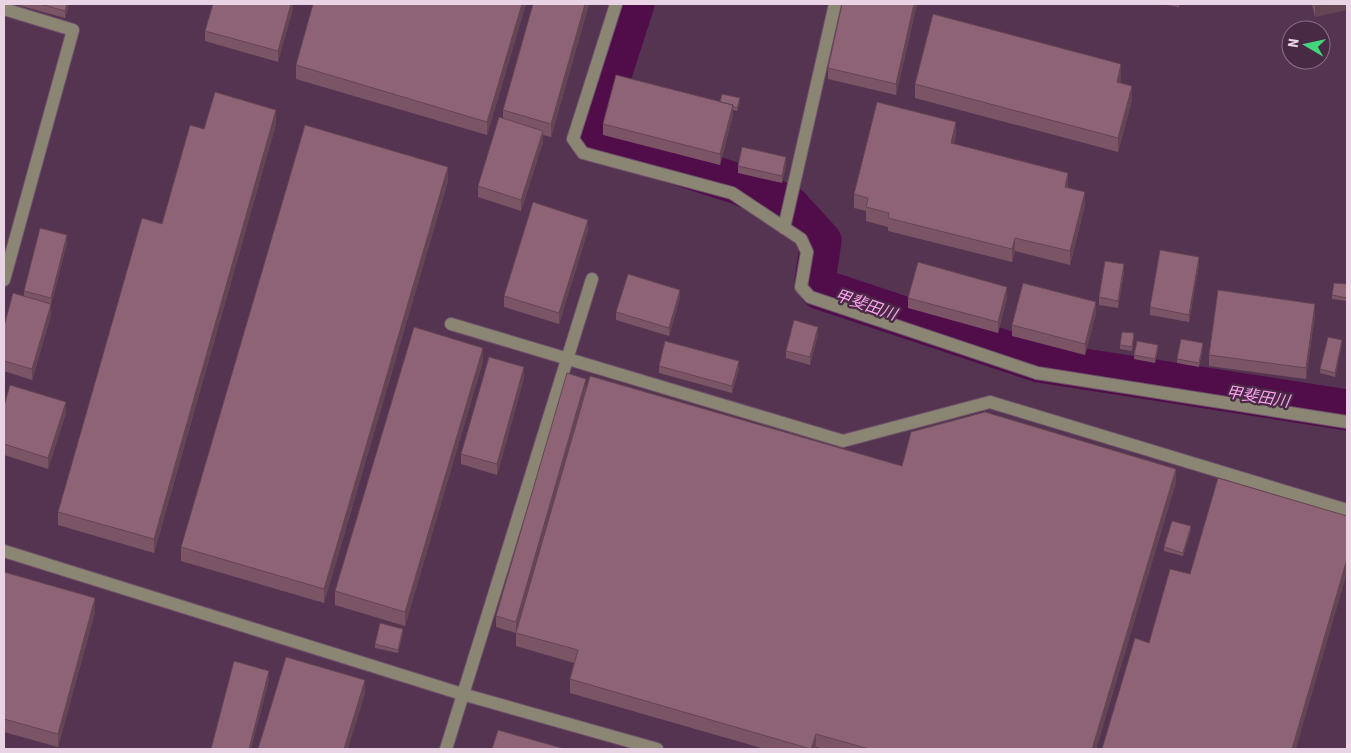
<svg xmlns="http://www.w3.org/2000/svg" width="1351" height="753" font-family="'Roboto Condensed','Noto Sans JP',sans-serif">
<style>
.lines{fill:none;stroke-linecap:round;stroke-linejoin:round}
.river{stroke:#500d4a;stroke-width:41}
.minor-casing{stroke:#6f516b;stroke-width:14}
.minor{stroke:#8b8673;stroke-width:12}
.wall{fill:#7b5565}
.shaded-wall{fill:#644553}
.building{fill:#8f6376;stroke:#644553}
.labels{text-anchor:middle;stroke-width:4.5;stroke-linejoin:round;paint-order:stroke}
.water-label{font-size:16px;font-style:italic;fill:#fda1ef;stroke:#492a45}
</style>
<rect width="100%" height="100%" fill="#543450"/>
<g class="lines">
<path class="river" d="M634 4 591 137 738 184 789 206 821 241 815 281 820 289 1039 362 1347 410"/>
<g class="minor-casing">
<path id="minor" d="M616 4 573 139 583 153 732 193 801 239 807 252 801 287 810 297 1037 373 1347 422
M4 9 73 30 4 280
M784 228 835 4
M451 324 843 441 990 402 1347 510
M4 551 462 694 657 749
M446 749 592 279"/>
</g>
<use href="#minor" class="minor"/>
</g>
<path class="wall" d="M14 4H69L65 18Z
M293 4V8L278 62 205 41V31Z
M526 4 487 135 296 79V65Z
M589 4 551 137 543 135V142L521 211 478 197V186L503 119V110Z
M842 4H917L896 95 828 79V68Z
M1161 4H1180L1179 7Z
M1312 4H1347L1315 17Z
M1121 77 1120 83 1132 100 1118 152 915 98V84Z
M720 102H740L737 111 733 110V115L720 165 603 135V124Z
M276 124 154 553 58 525V512L162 224 204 129Z
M956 136 954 144 1068 186V187L1085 205 1070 265 1015 251 1012 262 888 231V227L866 221V211L854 208V194Z
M786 165 782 183 738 173V166Z
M448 181 324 603 181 561V547Z
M588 230 559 324 504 307V296Z
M67 243 51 305V315L32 380 4 371V326L24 296V291Z
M1199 265 1189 322 1150 315V307Z
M1124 272 1118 308 1099 305V297Z
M1347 284V301L1332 299V295Z
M680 297 669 336 616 320V312Z
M1007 297 998 333 908 308V298Z
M1096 313 1085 355 1012 336V325Z
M1315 314 1306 379 1209 366V355Z
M818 334 810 365 786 358V351Z
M1134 337 1132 351 1120 349V345Z
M1342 344 1335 377 1320 373V369Z
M1203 347 1199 367 1177 363V359Z
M1158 349 1155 363 1134 359V355Z
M483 361 405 626 335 605V591Z
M659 366 739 368 732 393 659 373Z
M524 378 497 475 461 464V454Z
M586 389 902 466 1176 482 1096 749H823L816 747 815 749H765L570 693V679L574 663 516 646V633L576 422 516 633 496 627V616Z
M4 406 66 413 48 469 4 455Z
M1191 530 1183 556 1164 551V547Z
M4 572 95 612 58 747 4 732Z
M403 633 398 653 375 648V644Z"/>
<path class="shaded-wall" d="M67 4H69L65 18V11Z
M291 4H293V8L278 62V51Z
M522 4H526L487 135V122Z
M585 4H589L551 137V124Z
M914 4H917L896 95V84Z
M1326 4H1347V10L1315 17V6Z
M1121 64V77L1117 96V82Z
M1132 86V100L1118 152V138Z
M733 105V115L720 165V154Z
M276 110V124L154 553V539Z
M956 122V136L951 157V143Z
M543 131V142L521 211V200Z
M786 157V165L782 183V176Z
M448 167V181L324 603V589Z
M1068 173V186L1065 200V187Z
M1085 192V205L1070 265V251Z
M588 220V230L559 324V313Z
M67 235V243L51 305V315L32 380V369L51 304V298Z
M1015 238V251L1012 262V249Z
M1199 257V265L1189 322V315Z
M1124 264V272L1118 308V301Z
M1007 287V297L998 333V322Z
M680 290V297L669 336V328Z
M1096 302V313L1085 355V344Z
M1315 304V314L1306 379V368Z
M818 327V334L810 365V357Z
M1342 340V344L1335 377V373Z
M483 348V361L405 626V612Z
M739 361V368L732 393V386Z
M524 367V378L497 475V464Z
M586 379V389L516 633V622Z
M66 402V413L48 469V458Z
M1176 469V482L1096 749H1092Z
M1191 526V530L1183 556V553Z
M1347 559V573L1296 749H1292Z
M95 598V612L58 747V734Z
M403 629V633L398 653V650Z
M269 671V681L251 749H249Z
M365 680V694L348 749H344Z
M816 734V747L815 749H811Z"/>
<path class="building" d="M40 4H67L65 11Z
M213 4H291L278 51 205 31Z
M313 4H522L487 122 296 65Z
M533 4H585L551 124 503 110Z
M842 4H914L896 84 828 68Z
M1314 4H1326L1315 6Z
M933 14 1121 64 1117 82 1132 86 1118 138 915 84Z
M616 75 733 105 720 154 603 124Z
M215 92 276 110 154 539 58 512 142 218 162 224 190 125 204 129Z
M722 94 740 98 737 108 732 106 733 105 720 102Z
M877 102 956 122 951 143 1068 173 1065 187 1085 192 1070 251 1015 238 1012 249 888 218 889 213 866 207 868 198 854 194Z
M499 117 543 131 521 200 478 186Z
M305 125 448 167 324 589 181 547Z
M742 147 786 157 782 176 738 166Z
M533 202 588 220 559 313 504 296Z
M40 228 67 235 51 298 24 291Z
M1160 250 1199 257 1189 315 1150 307Z
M1105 261 1124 264 1118 301 1099 297Z
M918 262 1007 287 998 322 908 298Z
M628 274 680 290 669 328 616 312Z
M1023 283 1096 302 1085 344 1012 325Z
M1334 283 1347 284V298L1332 295Z
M1218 290 1315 304 1306 368 1209 355Z
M13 293 51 304 32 369 4 361V326Z
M794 320 818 327 810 357 786 351Z
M414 327 483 348 405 612 335 591Z
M1122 332 1134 333 1132 347 1120 345Z
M1328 337 1342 340 1335 373 1320 369Z
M1181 339 1203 343 1199 363 1177 359Z
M665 341 739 361 732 386 659 366Z
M1137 341 1158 345 1155 359 1134 355Z
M489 357 524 367 497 464 461 454Z
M567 373 586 379 516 622 496 616Z
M590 376 902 466 911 432 985 412 1176 469 1092 749H869L816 734 811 749 570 679 578 650 516 633Z
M10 385 66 402 48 458 4 444V406Z
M1218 478 1347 516V559L1292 749H1102L1135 638 1149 643 1170 569 1190 574Z
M1172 521 1191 526 1183 553 1164 547Z
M4 572 95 598 58 734 4 719Z
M380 623 403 629 398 650 375 644Z
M286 657 365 680 344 749H258Z
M234 661 269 671 249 749H211Z
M498 730 565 749H492Z"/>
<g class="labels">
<g class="water-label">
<text transform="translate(866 304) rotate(19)" y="6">甲斐田川</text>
<text transform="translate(1258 396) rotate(9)" y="6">甲斐田川</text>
</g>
</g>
<rect width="1351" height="753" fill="none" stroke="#e8d4e4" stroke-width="10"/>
<g transform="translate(1306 45) rotate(279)"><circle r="24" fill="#492a45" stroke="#896e85"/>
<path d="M0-4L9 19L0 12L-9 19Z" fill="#42d77c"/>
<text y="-8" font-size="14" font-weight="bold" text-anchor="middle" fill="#e8d4e4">N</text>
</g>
</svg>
